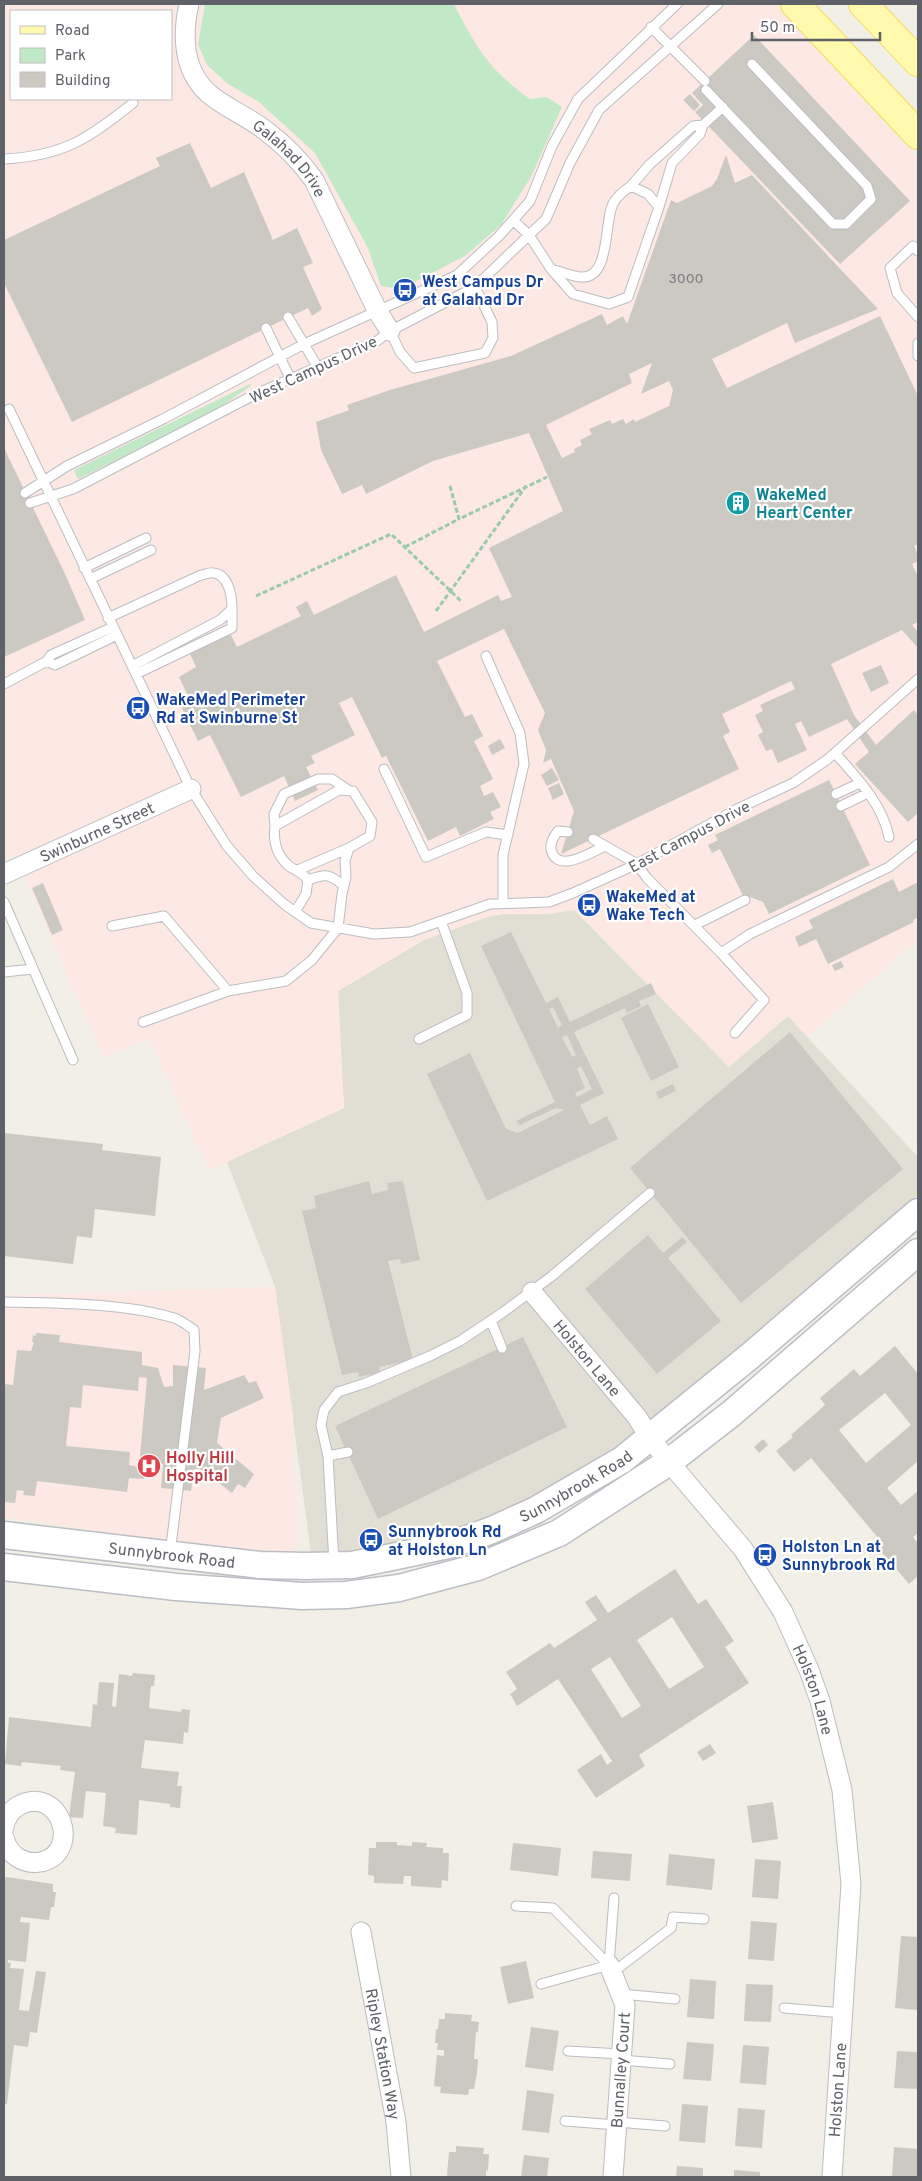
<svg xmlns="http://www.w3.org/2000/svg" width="922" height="2181" font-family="Overpass,sans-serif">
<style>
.education{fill:#e1dfd4}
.medical{fill:#fde8e3;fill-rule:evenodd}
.green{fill:#c2e9c6}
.building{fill:#ccc9c3;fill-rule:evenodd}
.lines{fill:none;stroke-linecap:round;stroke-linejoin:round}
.lane-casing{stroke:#bbbdc2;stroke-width:11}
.street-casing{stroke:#bbbdc2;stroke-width:21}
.secondary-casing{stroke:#bbbec4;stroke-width:29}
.primary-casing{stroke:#f8db58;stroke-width:30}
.path{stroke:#9acaad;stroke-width:3;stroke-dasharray:5 2.5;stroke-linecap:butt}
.lane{stroke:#fff;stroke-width:9}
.street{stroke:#fff;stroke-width:19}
.secondary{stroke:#fff;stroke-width:26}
.primary{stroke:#fffaad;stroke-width:28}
.labels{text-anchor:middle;stroke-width:4.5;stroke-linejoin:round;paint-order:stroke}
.number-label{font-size:14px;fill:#7a7b7e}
.street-label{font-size:16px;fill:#5e6167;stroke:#fff}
.transit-label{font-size:16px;font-weight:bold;fill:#164399;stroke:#fff;text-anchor:start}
.culture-label{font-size:16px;font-weight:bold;fill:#0d838f;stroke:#fff;text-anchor:start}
.health-label{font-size:16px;font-weight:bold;fill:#be3a42;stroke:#fff;text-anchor:start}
</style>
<rect width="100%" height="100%" fill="#f1efe6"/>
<path class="education" d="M574 910 729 1067 788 1016 918 1157V1195L669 1407 588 1471 522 1507 447 1537 361 1551 311 1553 275 1287 227 1162 344 1108 338 991 424 940 487 917 503 914H547Z"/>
<path class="medical" d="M4 4H775L918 160V939L808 1037 788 1016 729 1067 575 910 547 914H503L487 917 424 940 338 991 344 1108 209 1170 150 1038 104 1058 15 855 4 859ZM11 11H171V99H11Z
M275 1287 293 1415 296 1554 254 1555 4 1517V1295Z"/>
<path class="green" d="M205 4H454C475 46 490 71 530 99L547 97 562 107 531 177 501 225 465 256 401 289 381 286 368 248 315 153 259 102 228 84 207 65 198 44Z
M250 384 251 386 205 417 78 479 74 470Z"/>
<path class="building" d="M754 35 910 201 840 264 695 112 703 105 692 93Z
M690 94 700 105 694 111 683 100Z
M190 143 211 188 244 172 273 240 297 228 313 263 303 267 322 309 312 316 308 308 72 422 4 283V240L160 166 156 158Z
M726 155 735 183 752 175 878 309 795 343 787 323 712 359 727 388 880 316 918 396V544L914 546 918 555V561L912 564 918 577V622L912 625 918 632V648L902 630 831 664 854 715 876 745 914 710 918 715V813L908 822 855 764 869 752 847 719 809 737 801 721 795 724 807 750 778 763 772 749 766 751 758 735 763 732 755 715 763 711 760 705 795 689 791 681 722 714 730 732 723 736 739 769 561 854 574 811 551 759 543 763 546 750 538 730 545 713 504 629 437 661 465 717 472 714 483 736 474 741 493 779 480 786 484 796 493 792 501 807 490 812 494 819 460 836 456 827 428 841 386 756 382 758 352 697 339 703 355 735 311 756 315 763 306 767 318 790 295 801 284 776 241 797 210 735 198 741 180 704 190 700 179 677 196 667 186 645 226 625 237 647 301 616 296 607 307 601 314 615 396 575 424 632 498 595 501 601 512 597 489 548 563 511 529 433 433 461 366 494 362 485 342 494 321 450 316 422 349 410 347 405 390 390 511 356 602 314 607 325 623 316 627 324 671 200 677 203 712 186 717 179ZM652 363 641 394 669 381 673 390 669 406 635 422 634 419 626 424 623 419 612 424 610 420 589 429 592 434 580 440 582 445 574 449 575 452 562 458 546 425 632 383 629 374Z
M4 448 66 576 85 620 4 657Z
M881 665 889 683 871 692 862 673Z
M500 739 505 748 492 755 488 746Z
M552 768 559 780 547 786 541 775Z
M829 780 870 865 769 914 763 902 750 897 745 900 720 849 712 853 708 845 718 840 715 835Z
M559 783 564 794 553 800 548 788Z
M893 879 899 892 918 882V917L913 920 914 922 828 964 816 939 799 947 795 937 813 928 809 920Z
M43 883 63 930 52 935 32 888Z
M511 932 546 1003 558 997 570 1022 651 983 656 994 639 1001 641 1006 627 1013 625 1008 574 1032 604 1093 580 1105 590 1125 607 1116 618 1139 487 1201 427 1074 470 1053 506 1129 518 1133 564 1110 556 1108 520 1125 516 1121 555 1102 481 946ZM553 1007 562 1025 558 1028 549 1009ZM567 1035 576 1055 572 1057 562 1037ZM581 1066 592 1089 577 1097 575 1093 585 1088 577 1069Z
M841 961 844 967 835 971 832 965Z
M648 1004 679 1067 651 1081 621 1018Z
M790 1032 903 1169 741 1303 630 1168Z
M673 1084 676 1091 659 1099 656 1092Z
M4 1133 103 1144 102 1150 161 1157 155 1216 95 1209 92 1238 77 1236 73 1264 4 1256Z
M369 1181 372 1194 388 1190 387 1183 403 1181 420 1260 401 1264 400 1259 388 1261 413 1360 379 1367 380 1372 359 1377 358 1372 342 1375 302 1211 316 1208 314 1196Z
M648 1235 663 1253 682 1237 687 1242 668 1258 721 1321 657 1374 585 1289Z
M36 1333 60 1335 59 1342 142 1352V1365L158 1368 164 1387 173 1386V1365L206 1368 204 1390 244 1375 249 1383 256 1381 264 1398 221 1418 217 1443 254 1474 245 1488 238 1484 232 1493 200 1469H194L191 1491 161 1488 163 1464 153 1463 144 1479 129 1478 127 1492 37 1481 35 1496 23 1495 24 1491 17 1490 15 1503 4 1502V1384L13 1385 17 1350 31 1351 34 1342H32L33 1335 36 1336ZM139 1377 147 1378 139 1467 129 1465 130 1452 66 1446 70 1407 81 1408 83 1385 138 1391Z
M523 1337 567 1427 378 1519 335 1426Z
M895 1346 918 1374V1461L887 1488 901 1505 918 1491V1533L913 1537 918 1543V1576L909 1584 879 1549 884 1545 811 1458 794 1472 776 1451 793 1437 791 1435 825 1405 820 1398 854 1369 860 1376ZM885 1393 911 1425 866 1463 839 1430Z
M763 1439 768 1445 759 1453 754 1447Z
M675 1569 698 1604 706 1599 734 1641 725 1647 749 1683 639 1755 645 1766 596 1798 577 1770 601 1754 607 1765 612 1761 558 1679 517 1706 510 1694 517 1689 506 1672 550 1643 554 1648 597 1620 585 1602 596 1595 608 1613ZM672 1617 704 1667 669 1689 637 1640ZM610 1657 641 1706 622 1718 591 1669Z
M133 1673 155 1675 154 1686H151L149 1708 181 1712 182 1709 190 1710 188 1733 184 1732 183 1744 145 1740 141 1768 179 1772 177 1786H182L180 1808 170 1807V1804L139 1800 137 1835 115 1833 116 1828 103 1826 106 1793 86 1791 83 1818 69 1817 75 1772 60 1770 61 1766 22 1762 21 1766 5 1764 9 1717 91 1727 93 1704 97 1705 99 1682 114 1683 112 1706 116 1707 119 1674 132 1676Z
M710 1744 716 1753 703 1761 697 1752Z
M773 1802 778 1839 752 1843 747 1806Z
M376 1842H397V1845L412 1846V1842L427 1843 426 1847 443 1848V1853H449L448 1881 442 1880 441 1888 411 1886V1876H404L403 1884 374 1883V1876L368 1875 369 1848H376Z
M513 1843 561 1848 558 1876 510 1870Z
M593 1851 632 1854 630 1881 591 1878Z
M669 1854 715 1859 712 1890 666 1885Z
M755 1859 781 1861 778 1899 752 1897Z
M7 1877 53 1884V1892H56L54 1907H51L49 1920 21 1917 20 1922 30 1923 26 1962 8 1960V1963H11L10 1968 24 1969 19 2010 29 2011 36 1971 46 1972 37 2033 30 2032 28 2047 14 2045 7 2104H4V1879Z
M751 1921 777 1923 774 1961 748 1959Z
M901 1936 918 1937V2010L895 2008Z
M526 1961 534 1998 508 2004 500 1967Z
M690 1979 716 1981 714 2019 687 2017Z
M746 1984 773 1985 771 2022 744 2021Z
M445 2013 472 2015 471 2021 479 2022 478 2032H476L474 2059H478L477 2073 474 2089H469L468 2095 440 2093 441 2087 434 2086 437 2055 444 2056V2050H437L438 2043H435L436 2029H438L439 2019H445Z
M531 2027 559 2031 553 2071 525 2067Z
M687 2042 714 2044 711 2081 683 2079Z
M743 2045 769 2047 766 2085 740 2083Z
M897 2051 918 2052V2089L894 2088Z
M527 2090 554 2094 549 2133 522 2130Z
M682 2104 708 2106 705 2143 679 2141Z
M738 2108 765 2110 762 2148 735 2146Z
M456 2146 484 2148 483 2154H489L488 2171 486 2170V2177H449L447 2175 449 2152H456Z
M894 2147 918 2149V2177H892Z
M524 2155 549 2158 547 2177H521Z
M677 2166 703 2168V2177H676Z
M734 2170 760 2172V2177H734Z"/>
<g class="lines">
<g class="lane-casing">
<path id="lane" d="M651 27 705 81
M706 90 833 224H846L871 199 867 186 752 64
M703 125 723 107
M4 159C63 156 88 139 133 103
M631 186 649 165 693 126 703 125 700 134 672 163 659 207
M514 221 529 235 551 269 573 294 609 304 628 297 659 207 648 194 631 186C625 190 618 195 614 202 603 219 612 279 581 277 574 277 559 271 551 269
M918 251 913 246 890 268 897 293 918 317
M288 317 317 366
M266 328 290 378
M390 331 400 352 414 368 485 353 493 338 492 322 475 287 457 275
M918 343V356
M9 409 191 789 227 846 253 876 284 904 311 923 374 934 410 932 490 904 549 902 573 893 637 864 737 809 793 783 828 759 918 679
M25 493 67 466 163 419 304 344 457 275 499 236 530 201 552 146 578 99 677 4
M30 503 73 489 258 393 377 341 390 331 475 287 529 235 546 219 570 163 599 110 718 4
M84 568 146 538
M90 579 151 550
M108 618 201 575C204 575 210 572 213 573 229 574 232 597 232 609L220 620 132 666
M486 656 520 733 524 764 503 855V903
M47 661 55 665 117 635
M136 674 232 628V609
M4 684 47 661 51 655 113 627
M835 753C857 778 882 803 889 837
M384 769 426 857 486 832 508 835
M836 794 860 783
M841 806 868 793
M275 826 274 814 284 794 318 779H332L348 790
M568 832 558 831C554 836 550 842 551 849 556 875 592 852 605 846
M593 839 637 864 647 878 721 953 750 934 889 867 918 844
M298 870 349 848
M308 880C326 873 330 874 344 886
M4 902 73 1060
M695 925 745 900
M112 926 164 916 228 991
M721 953 764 1000 735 1033
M4 972 33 969
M143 1022 228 991 286 981 312 960 338 928 342 894 346 877 345 861 349 848 370 836 372 822 353 791 339 790 275 826C273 841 276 855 289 866 296 871 302 872 308 880L306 894 295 912
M419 1039 467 1015V993L441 921
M4 1302C56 1303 125 1303 174 1318 181 1320 188 1326 194 1330L195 1351 170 1554
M491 1321 502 1348
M328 1456 348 1452
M334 1563 328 1456 321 1425 324 1410 338 1392 366 1383 430 1356 460 1341 502 1313 552 1276 650 1193
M516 1906 553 1908 609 1965
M609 1965 614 1898
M612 1973 671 1928 673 1917 704 1919
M541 1984 609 1965
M621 1994 675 1999
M784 2008 843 2013
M568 2051 621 2054
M621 2060 670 2064
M565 2121 617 2125
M617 2122 665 2126"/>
</g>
<g class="street-casing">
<g id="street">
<path id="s1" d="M189 4C182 35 183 70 208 93 225 108 249 117 266 131 285 145 301 162 314 180L378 312 390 331"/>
<path id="s2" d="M4 874 191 789"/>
<path id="s3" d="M532 1292 637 1417 650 1438 669 1462 743 1549 783 1612 809 1670 820 1701 842 1790 851 1884 832 2177"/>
<path d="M4 1827C5 1819 11 1810 18 1806 60 1783 83 1852 41 1862 23 1865 7 1854 4 1837"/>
<path id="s4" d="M361 1932 396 2122 401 2177"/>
<path d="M609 1965 625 2005 613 2177"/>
</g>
</g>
<g class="secondary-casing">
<g id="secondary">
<path id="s5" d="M4 1535 260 1565 305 1566 352 1565 392 1557 453 1544 492 1530 536 1510 622 1460 750 1356 918 1212"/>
<path d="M4 1567 176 1587 302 1596 346 1595 399 1588 478 1567 559 1533 669 1462 732 1413 918 1252"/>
</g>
</g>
<g class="primary-casing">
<path id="primary" d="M795 4 918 135
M863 4 918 62"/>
</g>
<path class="path" d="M450 486 459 519 547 477
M405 547 459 519
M256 596 391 534 462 602
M436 611 526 486"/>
<use href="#lane" class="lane"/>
<use href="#street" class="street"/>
<use href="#secondary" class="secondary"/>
<use href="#primary" class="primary"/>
</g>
<defs>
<g id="bus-disc" transform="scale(1.25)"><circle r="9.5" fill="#1a4fb4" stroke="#fff"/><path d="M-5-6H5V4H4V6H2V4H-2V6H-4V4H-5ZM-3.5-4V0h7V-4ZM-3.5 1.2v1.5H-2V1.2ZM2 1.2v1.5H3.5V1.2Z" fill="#fff"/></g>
<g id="building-disc" transform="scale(1.25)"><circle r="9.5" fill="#0f9aa8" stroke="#fff"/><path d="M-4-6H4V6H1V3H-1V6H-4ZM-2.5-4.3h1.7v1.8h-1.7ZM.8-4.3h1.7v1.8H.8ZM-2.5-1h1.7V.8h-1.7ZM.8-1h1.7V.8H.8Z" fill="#fff"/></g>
<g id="hospital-disc" transform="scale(1.25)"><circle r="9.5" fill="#e0444e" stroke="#fff"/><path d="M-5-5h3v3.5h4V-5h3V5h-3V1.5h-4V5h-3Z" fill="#fff"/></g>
</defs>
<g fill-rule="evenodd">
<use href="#bus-disc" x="405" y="290"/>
<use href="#building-disc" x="738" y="503"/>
<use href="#bus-disc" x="138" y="708"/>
<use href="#bus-disc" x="589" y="905"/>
<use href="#hospital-disc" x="149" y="1466"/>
<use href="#bus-disc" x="371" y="1540"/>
<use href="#bus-disc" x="765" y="1555"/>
</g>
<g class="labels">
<g class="number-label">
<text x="686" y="283">3000</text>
</g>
<g class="street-label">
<text dy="6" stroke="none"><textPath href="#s1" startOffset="201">Galahad Drive</textPath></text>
<text transform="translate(313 369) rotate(-25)" y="6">West Campus Drive</text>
<text dy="6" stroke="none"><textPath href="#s2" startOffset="102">Swinburne Street</textPath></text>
<text transform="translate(689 836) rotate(-28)" y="6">East Campus Drive</text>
<text dy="6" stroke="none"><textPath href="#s3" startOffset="86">Holston Lane</textPath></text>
<text dy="6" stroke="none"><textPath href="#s5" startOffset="589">Sunnybrook Road</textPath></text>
<text dy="6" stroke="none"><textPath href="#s5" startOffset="169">Sunnybrook Road</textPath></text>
<text dy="6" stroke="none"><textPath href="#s3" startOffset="491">Holston Lane</textPath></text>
<text dy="6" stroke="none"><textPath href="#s4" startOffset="124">Ripley Station Way</textPath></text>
<text transform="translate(620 2070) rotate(-86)" y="6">Bunnalley Court</text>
<text transform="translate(837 2090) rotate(-86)" y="6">Holston Lane</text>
</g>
<g class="transit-label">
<text x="422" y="287">West Campus Dr<tspan x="422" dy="18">at Galahad Dr</tspan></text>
<text x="156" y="705">WakeMed Perimeter<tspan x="156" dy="18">Rd at Swinburne St</tspan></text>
<text x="606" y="902">WakeMed at<tspan x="606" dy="18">Wake Tech</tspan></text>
<text x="388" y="1537">Sunnybrook Rd<tspan x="388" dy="18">at Holston Ln</tspan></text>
<text x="782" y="1552">Holston Ln at<tspan x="782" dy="18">Sunnybrook Rd</tspan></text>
</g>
<g class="culture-label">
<text x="756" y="500">WakeMed<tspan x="756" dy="18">Heart Center</tspan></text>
</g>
<g class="health-label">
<text x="166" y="1463">Holly Hill<tspan x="166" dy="18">Hospital</tspan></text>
</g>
</g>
<rect width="922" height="2181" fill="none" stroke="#5e6167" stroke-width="10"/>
<rect x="10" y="10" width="162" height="90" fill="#ffffff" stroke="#bfc0c2"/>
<rect x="20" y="26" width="25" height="8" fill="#fffaad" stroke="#bfc0c2"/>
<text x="55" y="35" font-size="15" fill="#5e6167">Road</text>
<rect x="20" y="48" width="25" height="15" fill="#c2e9c6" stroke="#bfc0c2"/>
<text x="55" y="60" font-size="15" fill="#5e6167">Park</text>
<rect x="20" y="72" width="25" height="15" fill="#ccc9c3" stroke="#bfc0c2"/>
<text x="55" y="85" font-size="15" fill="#5e6167">Building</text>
<path d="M752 32v8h128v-8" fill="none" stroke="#5e6167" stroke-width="2.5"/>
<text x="760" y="32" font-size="15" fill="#5e6167" stroke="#ffffff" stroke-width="4" paint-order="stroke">50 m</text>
</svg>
